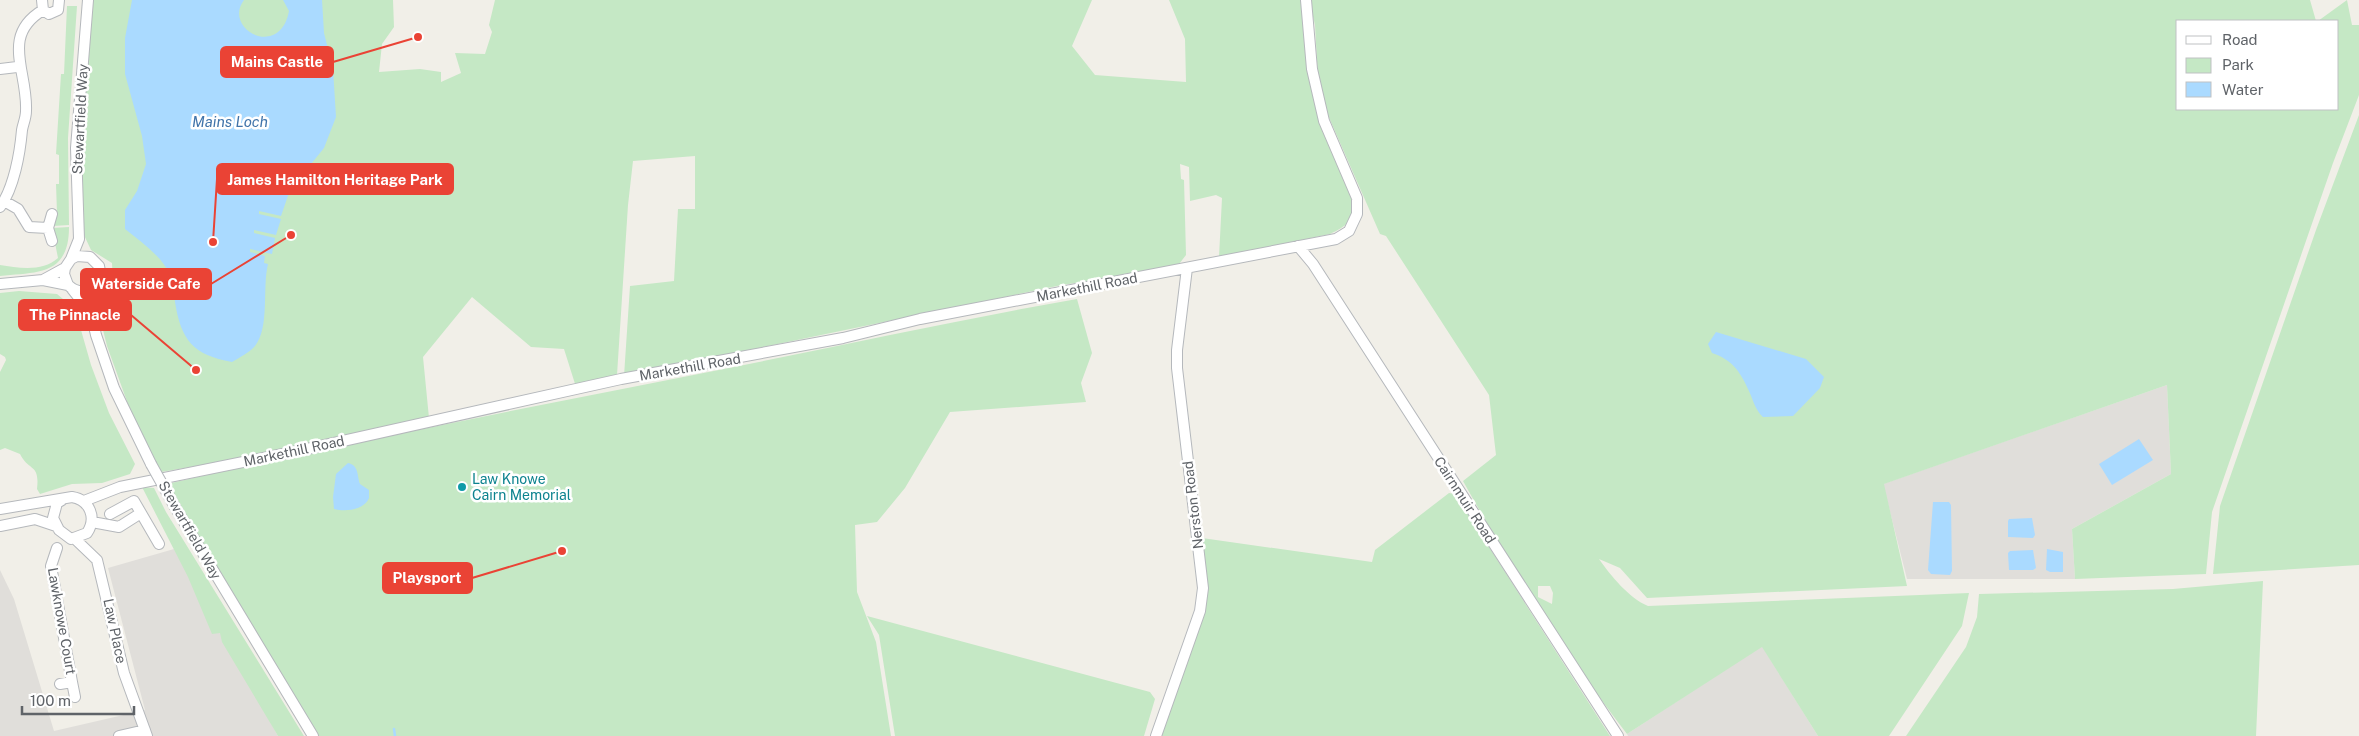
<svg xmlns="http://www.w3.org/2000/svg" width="2359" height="736" font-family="'Public Sans',sans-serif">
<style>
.industrial{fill:#e0deda}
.green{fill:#c5e8c5;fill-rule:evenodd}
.water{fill:#aadaff}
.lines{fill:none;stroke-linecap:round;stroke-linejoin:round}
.stream{stroke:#aadaff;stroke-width:2.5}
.minor-casing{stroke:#b5b8bc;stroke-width:12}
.minor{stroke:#fff;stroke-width:10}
.minor-bridge-casing{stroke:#b5b8bc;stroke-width:12;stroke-linecap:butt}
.minor-bridge{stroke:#fff;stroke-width:10}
.culture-dot{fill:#0f9aa8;stroke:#fff;stroke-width:2}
.labels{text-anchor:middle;stroke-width:5;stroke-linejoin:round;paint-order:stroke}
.street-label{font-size:14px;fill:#5f6368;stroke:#fff}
.culture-label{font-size:14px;fill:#0d838f;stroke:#fff;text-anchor:start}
.water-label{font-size:15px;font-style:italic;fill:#4174aa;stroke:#fff}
.leader{fill:none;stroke:#ea4335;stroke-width:2}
.callout-dot{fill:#ea4335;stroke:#fff;stroke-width:2}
.callout{fill:#ea4335;stroke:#ea4335;stroke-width:2}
.callout-label{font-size:15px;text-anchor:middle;font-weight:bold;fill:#fff}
</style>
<rect width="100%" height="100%" fill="#f1efe8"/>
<path class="industrial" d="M2167 385 2171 474 2072 529 2075 579H1907L1883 484Z
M174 549 278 736H0V570L14 599 54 731 145 710 108 568Z
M1762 646 1818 736H1628L1627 734Z"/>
<path class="green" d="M92 0H393L394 27 382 44 379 72 420 69 441 72V82L461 73 455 53 485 54 492 32 489 25 495 0H1092L1072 46 1095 75 1186 82 1185 39 1169 0H1304L1310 69 1350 191C1356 216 1353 223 1330 234L1219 257 1222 198 1216 195 1190 201 1189 167 1180 164 1181 179 1184 180 1186 255 1176 268 1062 285 624 376 630 286 674 281 678 209H695V156L633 161 628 205 617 375 576 387 564 349 531 347 472 297 423 357 429 418 231 460 161 472 129 407 107 346 102 326 103 293 113 284 112 263 91 250 84 235 80 150Z
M1309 0H2310L2316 21H2178V109H2338V21H2318L2347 0 2352 25H2359V95L2333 163 2212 512 2206 574 2075 579 2072 529 2171 474 2167 385 1884 484 1907 586 1647 598 1620 568 1599 559C1611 576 1629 598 1648 606L1969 593 1962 626 1889 736H1818L1762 647 1627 734C1566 655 1512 569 1463 481L1496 455 1489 395 1386 236 1380 234 1327 113 1318 79 1315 25ZM1538 586H1550L1553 593 1552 604 1538 597Z
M67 6H77L68 138 69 225 53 226 57 213 56 184H59V155L56 154 61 74H64Z
M2359 115V565L2213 574 2220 506 2316 230Z
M69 227C69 276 37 272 0 276V265C19 268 43 272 58 258L52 228Z
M19 291 57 294 75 309 91 365 109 413 135 464 130 474 102 483 72 484 40 494 37 489C40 463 29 472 20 454L5 448 0 450V372L6 360 5 357 0 354V293Z
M1077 299 1092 353 1081 383 1086 402 950 412 905 488 877 522 855 525 857 592 876 642 891 736H318L167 484C355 441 545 404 734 367 849 344 962 319 1077 299Z
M142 487 154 488 166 512 304 736H278L222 642 220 633 212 634 188 577Z
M1449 493 1455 494 1610 736H1158L1203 611 1202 538 1372 562 1375 550Z
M2263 581 2256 736H1906L1966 647 1977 617 1979 594 2173 589Z
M867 616 1150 692 1155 699 1144 736H895L879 635Z"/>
<path class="water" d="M132 0H244C222 29 280 60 289 11L283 0H322L324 33 333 69 336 117 324 148 290 190 281 216 259 211V214L281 219 276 235 254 230V233L275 238 272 254 250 249V252L265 256 264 263 268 264C262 288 270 327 255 346 249 353 240 357 232 362 193 355 181 340 175 302 174 294 174 283 170 275 162 256 141 242 125 229V210L137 191 146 164 142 136 125 74V38Z
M1716 332 1806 359 1824 377 1820 388 1793 416 1763 417C1755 410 1753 399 1748 389 1740 371 1731 359 1712 353L1708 344Z
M2139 439 2153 460 2112 485 2099 464Z
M348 463C359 465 357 476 360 484L369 490V498C364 510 346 512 334 509L333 497 336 474Z
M1933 502H1949L1951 505 1952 571 1950 575 1931 574 1928 570Z
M2032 518 2035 535 2033 538 2008 537V521L2009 519Z
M2047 549 2063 552V572H2050L2046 570Z
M2033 550 2036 568 2033 570H2009L2008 553 2010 551Z"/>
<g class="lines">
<path class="stream" d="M394 729 395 736"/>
<g class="minor-casing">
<path id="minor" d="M42 0 43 10 49 14 58 10 59 0
M0 69 17 67
M4 201 18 209 29 227 48 228
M0 207C14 188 20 153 22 130 23 124 26 118 26 111 28 71 0 36 43 10
M52 241 48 228 52 214
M1298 246 1313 264 1618 736
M71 259 79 239 76 148 88 0
M43 280 65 268 71 259 77 256 90 257 99 266C104 286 84 300 68 285L64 274 65 268
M0 284 43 280 68 285
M96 285 91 313 96 335 114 388 151 464
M72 289 91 313
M84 501 120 487 307 449 621 379 843 338 920 319 1336 239 1349 231 1357 214V198L1324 121 1312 69 1306 0
M175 507 313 736
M0 509 72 497C90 500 97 518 87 533L71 539 59 530 53 518 57 503 62 500
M110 514 134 501 159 544
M92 522 119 527 141 513
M0 526 35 519 56 526
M74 538 97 560 124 673 147 736
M57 548 51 566 72 682 60 684
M72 682 75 697
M119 736 145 730
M1156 736 1200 611 1203 588 1177 368V350L1187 268"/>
</g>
<use href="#minor" class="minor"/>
<g class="minor-bridge-casing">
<path id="minor-bridge" d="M151 464 175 507"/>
</g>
<use href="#minor-bridge" class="minor-bridge"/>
</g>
<circle class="culture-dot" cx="462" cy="487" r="5"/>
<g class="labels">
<g class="street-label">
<text transform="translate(80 119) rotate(-87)" y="5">Stewartfield Way</text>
<text transform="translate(1087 287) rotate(-11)" y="5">Markethill Road</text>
<text transform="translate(690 367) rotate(-10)" y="5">Markethill Road</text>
<text transform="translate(294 451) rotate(-12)" y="5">Markethill Road</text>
<text transform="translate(1465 500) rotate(57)" y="5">Cairnmuir Road</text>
<text transform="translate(1193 505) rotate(-97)" y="5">Nerston Road</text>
<text transform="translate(190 530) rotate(60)" y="5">Stewartfield Way</text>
<text transform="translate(62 621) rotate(80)" y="5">Lawknowe Court</text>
<text transform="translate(115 631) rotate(78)" y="5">Law Place</text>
</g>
<g class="culture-label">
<text x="472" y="484">Law Knowe<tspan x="472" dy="16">Cairn Memorial</tspan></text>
</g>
<g class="water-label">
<text x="230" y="127">Mains Loch</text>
</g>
</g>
<path class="leader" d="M418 37L333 62M213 242L217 179M291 235L211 284M196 370L131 315M562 551L472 578"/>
<g class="callout-dot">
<circle cx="418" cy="37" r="5"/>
<circle cx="213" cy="242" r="5"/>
<circle cx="291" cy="235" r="5"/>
<circle cx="196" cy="370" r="5"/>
<circle cx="562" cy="551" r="5"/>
</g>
<g class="callout">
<rect x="221" y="47" width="112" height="30" rx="5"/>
<rect x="217" y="164" width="236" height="30" rx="5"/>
<rect x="81" y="269" width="130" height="30" rx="5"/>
<rect x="19" y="300" width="112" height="30" rx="5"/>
<rect x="383" y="563" width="89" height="30" rx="5"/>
</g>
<g class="callout-label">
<text x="277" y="67">Mains Castle</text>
<text x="335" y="185">James Hamilton Heritage Park</text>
<text x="146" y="289">Waterside Cafe</text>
<text x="75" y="320">The Pinnacle</text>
<text x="427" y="583">Playsport</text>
</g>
<rect x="2176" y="20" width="162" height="90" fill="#ffffff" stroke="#bfc1c3"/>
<rect x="2186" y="36" width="25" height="8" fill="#ffffff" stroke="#bfc1c3"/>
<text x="2222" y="45" font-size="15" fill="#5f6368">Road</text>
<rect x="2186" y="58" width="25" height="15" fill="#c5e8c5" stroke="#bfc1c3"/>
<text x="2222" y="70" font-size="15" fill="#5f6368">Park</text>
<rect x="2186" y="82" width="25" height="15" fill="#aadaff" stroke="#bfc1c3"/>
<text x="2222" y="95" font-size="15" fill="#5f6368">Water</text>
<path d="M22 706v8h112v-8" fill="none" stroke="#5f6368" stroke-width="2.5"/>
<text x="30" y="706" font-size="15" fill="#5f6368" stroke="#ffffff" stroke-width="4" paint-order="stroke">100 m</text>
</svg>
